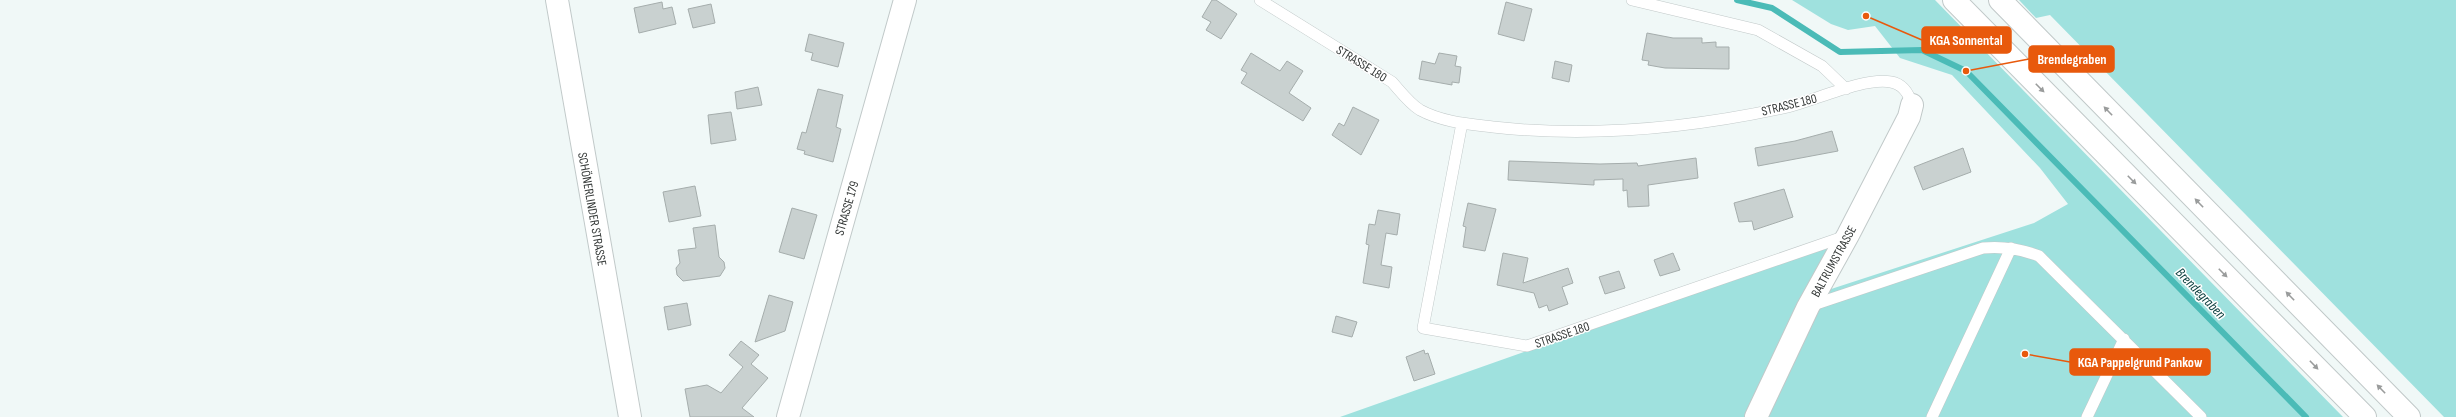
<svg xmlns="http://www.w3.org/2000/svg" width="2456" height="417" font-family="'Sofia Sans Condensed',sans-serif">
<style>
.green{fill:#9fe1de}
.lines{fill:none;stroke-linecap:round;stroke-linejoin:round}
.stream{stroke:#4bbbb7;stroke-width:6}
.building{fill:#c9d1d0;stroke:#a5adac}
.lane-casing{stroke:#c1c9c9;stroke-width:12}
.street-casing{stroke:#c1c9c9;stroke-width:24}
.secondary-casing{stroke:#c1c9c9;stroke-width:24}
.highway-casing{stroke:#c1c9c9;stroke-width:24}
.lane{stroke:#fff;stroke-width:11}
.street{stroke:#fff;stroke-width:22}
.secondary{stroke:#fff;stroke-width:22}
.highway{stroke:#fff;stroke-width:22}
.oneway{fill:#9a9c9c}
.labels{text-anchor:middle;stroke-width:3;stroke-linejoin:round;paint-order:stroke}
.street-label{font-size:13px;fill:#363a39;stroke:#fff}
.water-label{font-size:14px;font-style:italic;fill:#104342;stroke:#fff}
.leader{fill:none;stroke:#e8590c;stroke-width:1.5}
.callout-dot{fill:#e8590c;stroke:#fff;stroke-width:1.5}
.callout{fill:#e8590c;stroke:#e8590c;stroke-width:1.5}
.callout-label{font-size:14px;text-anchor:middle;font-weight:bold;fill:#fff}
</style>
<rect width="100%" height="100%" fill="#f0f8f7"/>
<path class="green" d="M1792 0H1935L2343 417H1765L1825 291 2034 223 2068 204 2040 168 1952 75 1900 58 1875 26 1848 30 1831 24Z
M2019 0H2456V417H2444L2050 15 2036 18Z
M1835 242 1750 417H1340Z"/>
<g class="lines">
<path class="stream" d="M1737 0 1772 8 1840 52 1922 50 1966 71 2306 417"/>
</g>
<path class="building" d="M1212 0H1216L1237 14 1221 39 1206 30 1211 22 1202 17Z
M662 2 663 9 672 7 676 24 639 33 634 8Z
M1506 2 1532 9 1524 41 1498 34Z
M711 4 715 23 693 28 688 9Z
M1647 33 1673 38H1702V43L1716 42V47H1729V69L1665 68 1648 65 1649 61 1642 60Z
M809 34 844 43 838 67 811 60 813 53 805 51Z
M1251 53 1280 71 1287 61 1303 71 1289 93 1311 108 1303 121 1241 83 1247 73 1241 70Z
M1439 53 1457 56 1455 66 1461 67 1459 83 1452 82V85L1419 79 1422 61 1435 64Z
M1555 61 1572 65 1569 82 1552 78Z
M758 87 762 105 737 109 735 92Z
M818 89 843 95 836 127 841 129 833 162 804 154 805 151 797 149 802 132 806 133Z
M1353 107 1379 120 1361 155 1332 135 1339 123 1344 126Z
M731 112 736 140 711 144 708 115Z
M1832 131 1838 151 1758 166 1755 148 1795 141Z
M1963 148 1971 172 1923 190 1914 167Z
M1696 158 1698 178 1648 185 1649 206 1628 207 1627 190 1623 191V179L1594 180V185L1508 180 1509 161 1600 164 1637 163 1638 166Z
M695 186 701 216 669 222 663 192Z
M1784 189 1793 217 1754 230 1752 221 1739 222 1734 203Z
M1468 203 1496 209 1485 251 1463 247 1466 227 1463 226Z
M792 208 817 215 804 259 779 252Z
M1378 210 1400 214 1397 235 1386 233 1381 265 1392 267 1389 288 1363 283 1369 245 1366 244 1369 224 1375 225Z
M715 225 719 257 724 262 725 268 720 276 683 281 677 275 676 268 680 263 678 250 696 248 693 228Z
M1503 253 1528 258 1523 283 1568 268 1573 283 1562 287 1568 304 1549 311 1547 305 1539 308 1534 293 1497 285Z
M1673 253 1680 270 1660 276 1654 260Z
M1619 271 1625 288 1605 294 1599 277Z
M769 295 793 302 785 331 755 342Z
M687 303 691 325 668 330 664 307Z
M1336 316 1357 322 1352 337 1332 332Z
M741 341 759 355 751 364 768 378 742 408 754 417H690L685 389 707 385 721 393 743 367 729 355Z
M1424 350 1425 354 1428 353 1435 374 1414 381 1406 357Z"/>
<g class="lines">
<g class="lane-casing">
<path id="lane" d="M1260 0 1392 82C1401 92 1409 103 1420 110 1442 122 1469 124 1493 127 1591 138 1692 128 1788 107 1816 100 1864 77 1891 82 1903 84 1909 94 1912 105
M1632 0 1758 30 1822 66 1846 89
M1462 123 1423 328 1527 346 1846 236
M1810 306 1983 248C2003 246 2021 249 2039 256L2201 417
M1932 417 2011 248
M2087 417 2124 339"/>
</g>
<g class="street-casing">
<path id="street" d="M788 417 905 0
M1756 417 1808 307 1848 235 1909 117 1912 105"/>
</g>
<g class="secondary-casing">
<path id="secondary" d="M557 0 630 417"/>
</g>
<g class="highway-casing">
<path id="highway" d="M1954 0 2365 417
M2000 0 2409 417"/>
</g>
<use href="#lane" class="lane"/>
<use href="#street" class="street"/>
<use href="#secondary" class="secondary"/>
<use href="#highway" class="highway"/>
</g>
<defs><path id="oneway-solid" d="M-6-.8H1V-3.2L6.5 0L1 3.2V.8H-6Z"/></defs>
<g class="oneway">
<use href="#oneway-solid" transform="translate(2040 88) rotate(45)"/>
<use href="#oneway-solid" transform="translate(2108 111) rotate(-134)"/>
<use href="#oneway-solid" transform="translate(2132 180) rotate(45)"/>
<use href="#oneway-solid" transform="translate(2199 203) rotate(-134)"/>
<use href="#oneway-solid" transform="translate(2223 273) rotate(45)"/>
<use href="#oneway-solid" transform="translate(2290 296) rotate(-134)"/>
<use href="#oneway-solid" transform="translate(2314 365) rotate(46)"/>
<use href="#oneway-solid" transform="translate(2381 389) rotate(-134)"/>
</g>
<g class="labels">
<g class="street-label">
<text transform="translate(1362 63) rotate(32)" y="5">STRASSE 180</text>
<text transform="translate(1789 104) rotate(-14)" y="5">STRASSE 180</text>
<text transform="translate(846 208) rotate(-74)" y="5">STRASSE 179</text>
<text transform="translate(593 209) rotate(80)" y="5">SCHÖNERLINDER STRASSE</text>
<text transform="translate(1833 261) rotate(-61)" y="5">BALTRUMSTRASSE</text>
<text transform="translate(1562 334) rotate(-19)" y="5">STRASSE 180</text>
</g>
<g class="water-label">
<text transform="translate(2201 293) rotate(46)" y="5">Brendegraben</text>
</g>
</g>
<path class="leader" d="M1866 16L1922 40M1966 71L2029 59M2025 354L2070 362"/>
<g class="callout-dot">
<circle cx="1866" cy="16" r="4"/>
<circle cx="1966" cy="71" r="4"/>
<circle cx="2025" cy="354" r="4"/>
</g>
<g class="callout">
<rect x="1922" y="27" width="89" height="26" rx="4"/>
<rect x="2029" y="46" width="85" height="26" rx="4"/>
<rect x="2070" y="349" width="140" height="26" rx="4"/>
</g>
<g class="callout-label">
<text x="1966" y="45">KGA Sonnental</text>
<text x="2072" y="64">Brendegraben</text>
<text x="2140" y="367">KGA Pappelgrund Pankow</text>
</g>
</svg>
